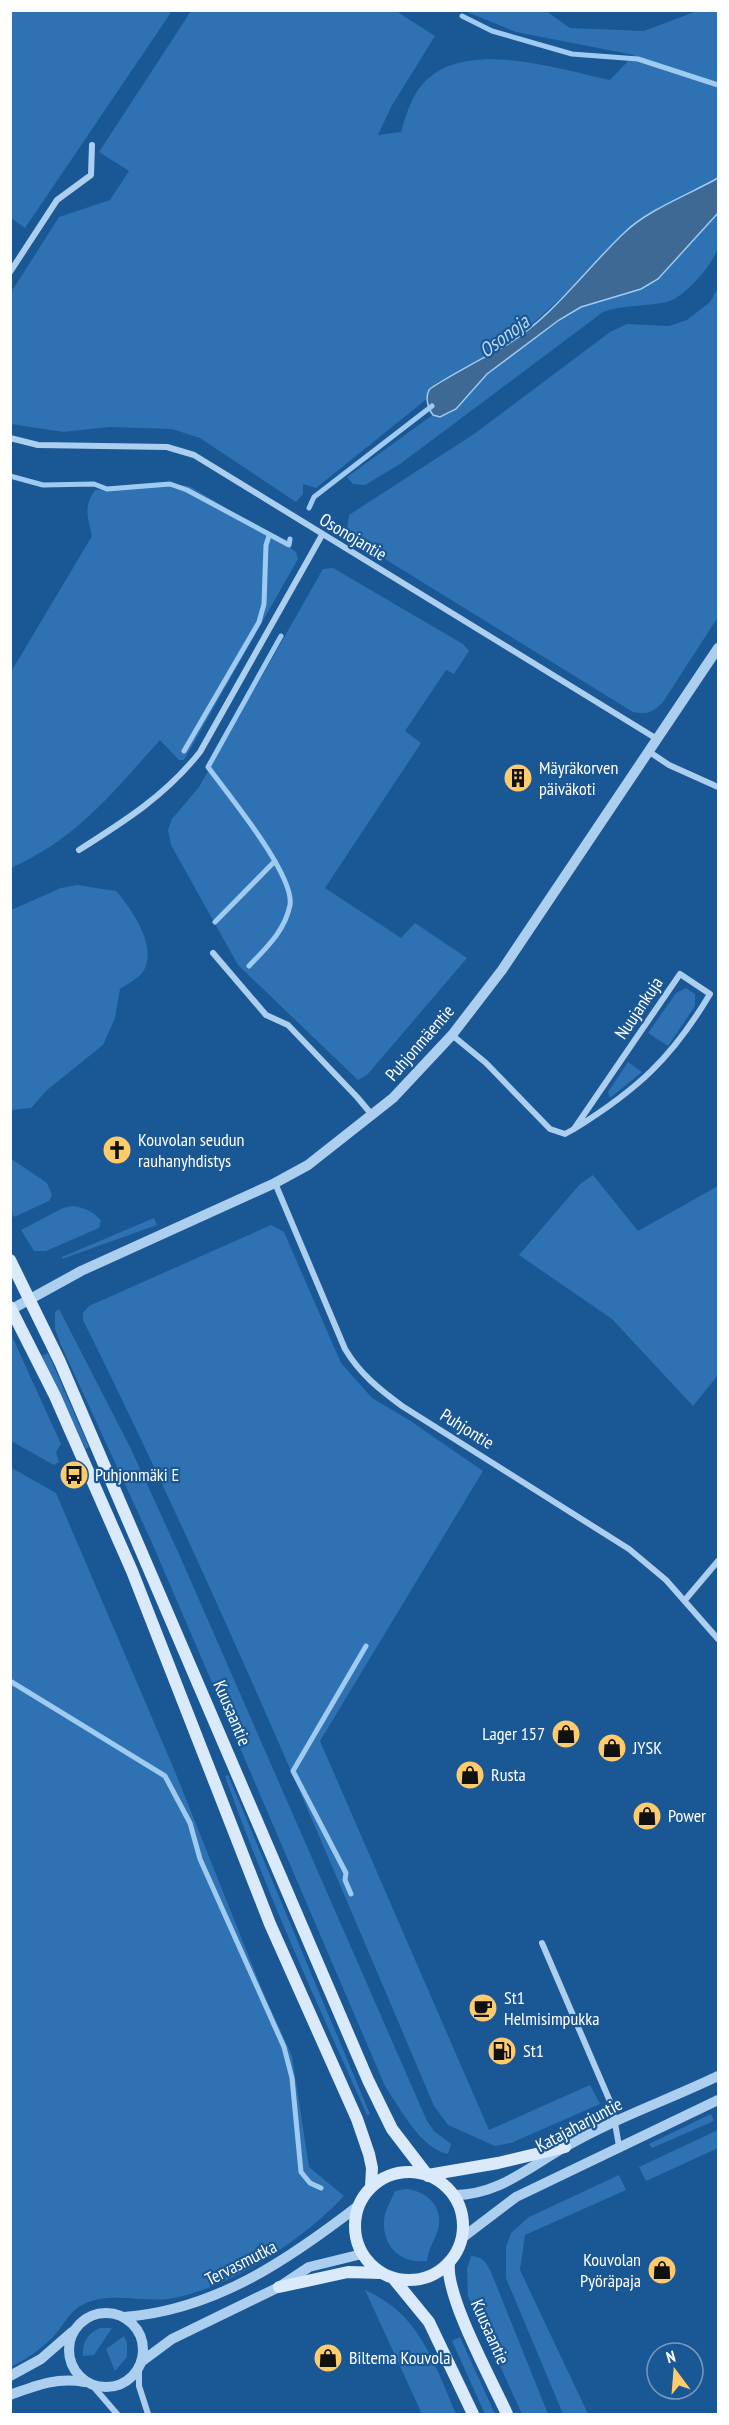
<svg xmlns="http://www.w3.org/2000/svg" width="729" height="2425" font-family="'PT Sans Narrow',sans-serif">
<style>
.green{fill:#2e72b3}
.water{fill:#3d6994;stroke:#9fcbf2;stroke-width:1.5}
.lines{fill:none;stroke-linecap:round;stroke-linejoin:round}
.stream{stroke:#9fcbf2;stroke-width:5}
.minor{stroke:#accff0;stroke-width:6}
.tertiary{stroke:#accff0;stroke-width:10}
.secondary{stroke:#daeafb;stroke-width:12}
.labels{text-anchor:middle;stroke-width:4.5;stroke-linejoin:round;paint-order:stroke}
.street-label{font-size:18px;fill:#fff;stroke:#1a5795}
.poi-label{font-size:18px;fill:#fff;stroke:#1a5795;text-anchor:start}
.water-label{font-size:20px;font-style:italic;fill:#b9d9f6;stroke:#1a5795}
</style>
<rect width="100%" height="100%" fill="#1a5795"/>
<path class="green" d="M11 10 172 11 25 228 11 218Z
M191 11H396L435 36 391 107 378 135 401 132C405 118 409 105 416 93 453 33 556 69 610 80L634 55 516 32 465 11H546L570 28 644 31 697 11H718V178L635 224 590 271 515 340 474 365 438 382 429 390 428 398 316 488 303 484V494L296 502 200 438 172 429 110 427 63 432 11 424 10 294 59 217 110 200 129 171 99 152Z
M718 213C718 223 721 236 718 246 715 263 684 298 667 302 645 307 624 304 603 312L400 464 365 485 353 484 347 477 427 419 433 415 449 414 487 374 559 320 581 307 658 279Z
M718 288V617L663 702C653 712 648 715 633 712L346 535 349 515 474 434 610 332 627 324 669 326 687 320 710 302Z
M170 484 189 486 275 537 296 552 298 559 184 760H179L160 740C112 793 78 838 11 868V672L92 536C88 519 83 506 95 490Z
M333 568 463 644 469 651 454 674 446 670 405 731 421 743 325 888 401 938 415 923 467 958 367 1075 358 1080 238 965 171 845 168 830 172 819 199 787 323 569Z
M77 885 116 891C131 908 156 944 145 968 142 977 127 984 120 989L115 1018 103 1045 47 1090 31 1108 11 1110V910L61 888Z
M686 988 695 994V1006L668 1046 648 1033 676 993Z
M628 1062 642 1072 610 1098 608 1092Z
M10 1158 47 1183 52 1195 49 1201 14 1217 11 1210Z
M593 1175 638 1231 718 1186V1375L693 1406 612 1319 519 1255 580 1184Z
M72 1206C83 1207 95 1212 101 1221L99 1228 46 1251H34L21 1230 63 1208Z
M154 1218 157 1225 62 1259V1257Z
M271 1225 284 1232 341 1363 372 1398 409 1420 483 1471 320 1741 489 2130 590 2085 600 2104 511 2143 495 2146 448 2125 434 2106C322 1842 211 1577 83 1320V1313L89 1306Z
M59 1309 130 1447 179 1554 427 2121 434 2131 451 2144 448 2154C420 2148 400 2108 385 2086L153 1545 61 1345 55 1329V1312Z
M10 1332 61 1444 56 1452 59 1462 54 1465 11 1441Z
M48 1353 89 1447 86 1449 42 1356Z
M10 1467 56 1493 176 1774 263 1992 292 2056 309 2167 344 2196C303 2240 228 2290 168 2299 142 2302 110 2292 86 2303 69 2310 64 2326 52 2338 40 2350 25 2360 11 2367Z
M228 1775 370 2114 367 2115C317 2003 266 1892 225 1776Z
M711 2114 714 2121 652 2148 649 2144Z
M718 2130V2148L646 2181 639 2167Z
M619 2175 626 2190 525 2235 520 2270 588 2414H563L506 2278V2247L511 2233 529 2217Z
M406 2189C427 2191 444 2207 438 2230 434 2241 428 2250 427 2261 402 2264 383 2248 384 2222 384 2211 391 2201 395 2191Z
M471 2256C483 2257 486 2262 491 2272L548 2414H522L468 2296 467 2269Z
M365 2290C420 2314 434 2363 456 2414H422Z
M100 2328H112L94 2355 83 2356C82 2342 88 2333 100 2328Z
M124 2336 127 2343V2357L115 2371 106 2349Z
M460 2337 495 2414H485L452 2341Z"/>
<path class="water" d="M718 178V213L658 279 641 289 581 307 559 320 487 374 456 409 440 417 433 415C428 409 425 398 429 390 432 385 497 351 508 344 553 316 586 269 624 233 647 210 690 194 718 178Z"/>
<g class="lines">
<path class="stream" d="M462 16 492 31 572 54 638 59 718 85
M10 476 43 485 94 484 107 489 170 484 187 490 289 545 290 539
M309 508 314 497 432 406
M184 751 259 622 264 604 266 545 269 536
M215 922 275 861
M249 966C266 948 285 931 290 905 295 875 227 793 208 767L281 636
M10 1681 165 1776 190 1823 200 1859 284 2047 292 2078 301 2172 310 2183 321 2188
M351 1894 345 1880 346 1873 293 1771 366 1646"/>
<path class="minor" d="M10 272 57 200 91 175 92 145
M10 438 38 445 167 447 194 455 657 739
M648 751 669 765 718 787
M79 850C125 821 166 795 200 752L322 535
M213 953 266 1015 288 1025 357 1097 373 1116
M452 1035 486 1063 550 1129 565 1134 574 1129 680 974 710 994C672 1058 637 1090 574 1129
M275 1183 345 1349C360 1374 379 1389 402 1406L629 1549 666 1580 718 1639
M685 1600 718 1561
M542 1943 612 2106 619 2146
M139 2368V2386L148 2414
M92 2385 117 2414"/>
<path class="tertiary" d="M12 1309 81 1271 275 1183 308 1165 393 1098 452 1035 502 970 718 648
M453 2195C497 2196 529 2167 565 2147 613 2119 668 2100 718 2076
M462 2238 516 2197 718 2100
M69 2350a37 37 0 1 1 74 0a37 37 0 1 1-74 0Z
M124 2317C215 2310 288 2260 358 2206
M141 2362 172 2339 279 2287 309 2267 362 2254
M10 2376 41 2359 72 2332
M10 2395C37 2385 57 2377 85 2382"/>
<path class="secondary" d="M10 1260 60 1362 368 2080 392 2129 428 2176
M10 1307 55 1396 132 1571 270 1924 357 2119 369 2154 372 2168 371 2187
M355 2226a54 54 0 1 1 108 0a54 54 0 1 1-108 0Z
M428 2175 498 2163 565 2147
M449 2263C445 2296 492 2381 507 2414
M393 2278 429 2322 473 2414
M279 2287 348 2272 381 2273"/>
</g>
<defs>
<g id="building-disc" transform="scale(1.5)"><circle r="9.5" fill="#ffcb6b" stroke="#1a5795"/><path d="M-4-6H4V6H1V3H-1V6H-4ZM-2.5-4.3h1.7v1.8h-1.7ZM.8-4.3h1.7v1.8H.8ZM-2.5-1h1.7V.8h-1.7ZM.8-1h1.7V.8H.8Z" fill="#111"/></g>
<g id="church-disc" transform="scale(1.5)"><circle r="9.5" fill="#ffcb6b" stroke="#1a5795"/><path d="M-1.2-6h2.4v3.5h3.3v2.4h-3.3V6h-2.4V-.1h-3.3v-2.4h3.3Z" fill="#111"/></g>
<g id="bus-disc" transform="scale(1.5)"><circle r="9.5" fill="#ffcb6b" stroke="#1a5795"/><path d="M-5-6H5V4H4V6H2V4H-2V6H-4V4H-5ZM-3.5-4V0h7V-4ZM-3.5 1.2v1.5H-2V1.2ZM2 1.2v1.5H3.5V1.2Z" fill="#111"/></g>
<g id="shop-disc" transform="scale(1.5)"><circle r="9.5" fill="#ffcb6b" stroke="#1a5795"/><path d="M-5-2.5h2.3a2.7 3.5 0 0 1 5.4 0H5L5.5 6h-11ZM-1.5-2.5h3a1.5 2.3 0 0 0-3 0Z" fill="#111"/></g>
<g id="cafe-disc" transform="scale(1.5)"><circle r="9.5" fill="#ffcb6b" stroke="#1a5795"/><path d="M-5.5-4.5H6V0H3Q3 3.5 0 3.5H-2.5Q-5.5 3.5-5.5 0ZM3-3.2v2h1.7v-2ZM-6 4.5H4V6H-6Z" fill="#111"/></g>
<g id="fuel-disc" transform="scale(1.5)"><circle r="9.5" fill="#ffcb6b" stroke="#1a5795"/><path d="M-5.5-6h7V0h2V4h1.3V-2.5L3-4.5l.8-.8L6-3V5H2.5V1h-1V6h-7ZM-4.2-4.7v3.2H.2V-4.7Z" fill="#111"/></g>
</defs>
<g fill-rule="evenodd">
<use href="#building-disc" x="518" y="778"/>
<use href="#church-disc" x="117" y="1150"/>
<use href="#bus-disc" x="74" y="1475"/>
<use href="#shop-disc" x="566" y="1734"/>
<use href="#shop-disc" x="612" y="1748"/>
<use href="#shop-disc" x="470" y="1775"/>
<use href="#shop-disc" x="647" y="1816"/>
<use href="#cafe-disc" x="483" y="2008"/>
<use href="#fuel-disc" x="502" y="2051"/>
<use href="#shop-disc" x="662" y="2270"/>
<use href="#shop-disc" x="328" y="2358"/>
</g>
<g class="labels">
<g class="street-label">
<text transform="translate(353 537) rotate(31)" y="6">Osonojantie</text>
<text transform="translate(639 1008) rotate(-56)" y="6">Nuujankuja</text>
<text transform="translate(420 1043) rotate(-49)" y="6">Puhjonmäentie</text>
<text transform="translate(467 1429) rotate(32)" y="6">Puhjontie</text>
<text transform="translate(232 1713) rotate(67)" y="6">Kuusaantie</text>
<text transform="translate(579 2125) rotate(-28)" y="6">Katajaharjuntie</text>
<text transform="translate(241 2263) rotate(-27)" y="6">Tervasmutka</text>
<text transform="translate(490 2332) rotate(66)" y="6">Kuusaantie</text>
</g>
<g class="poi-label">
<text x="539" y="774">Mäyräkorven<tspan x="539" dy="21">päiväkoti</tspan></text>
<text x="138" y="1146">Kouvolan seudun<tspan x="138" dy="21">rauhanyhdistys</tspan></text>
<text x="95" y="1481">Puhjonmäki E</text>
<text x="545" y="1740" text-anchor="end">Lager 157</text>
<text x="633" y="1754">JYSK</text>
<text x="491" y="1781">Rusta</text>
<text x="668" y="1822">Power</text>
<text x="504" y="2004">St1<tspan x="504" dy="21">Helmisimpukka</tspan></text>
<text x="523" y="2057">St1</text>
<text x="641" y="2266" text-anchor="end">Kouvolan<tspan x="641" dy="21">Pyöräpaja</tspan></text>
<text x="349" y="2364">Biltema Kouvola</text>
</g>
<g class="water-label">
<text transform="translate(504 336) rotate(-37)" y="7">Osonoja</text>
</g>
</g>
<rect width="729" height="2425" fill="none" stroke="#ffffff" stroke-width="24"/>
<g transform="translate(675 2371) rotate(344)"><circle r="28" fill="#1a5795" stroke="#769abf" stroke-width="1.5"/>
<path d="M0-4.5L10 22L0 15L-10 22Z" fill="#ffcb6b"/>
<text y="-9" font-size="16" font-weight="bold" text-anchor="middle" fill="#ffffff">N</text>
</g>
</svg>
